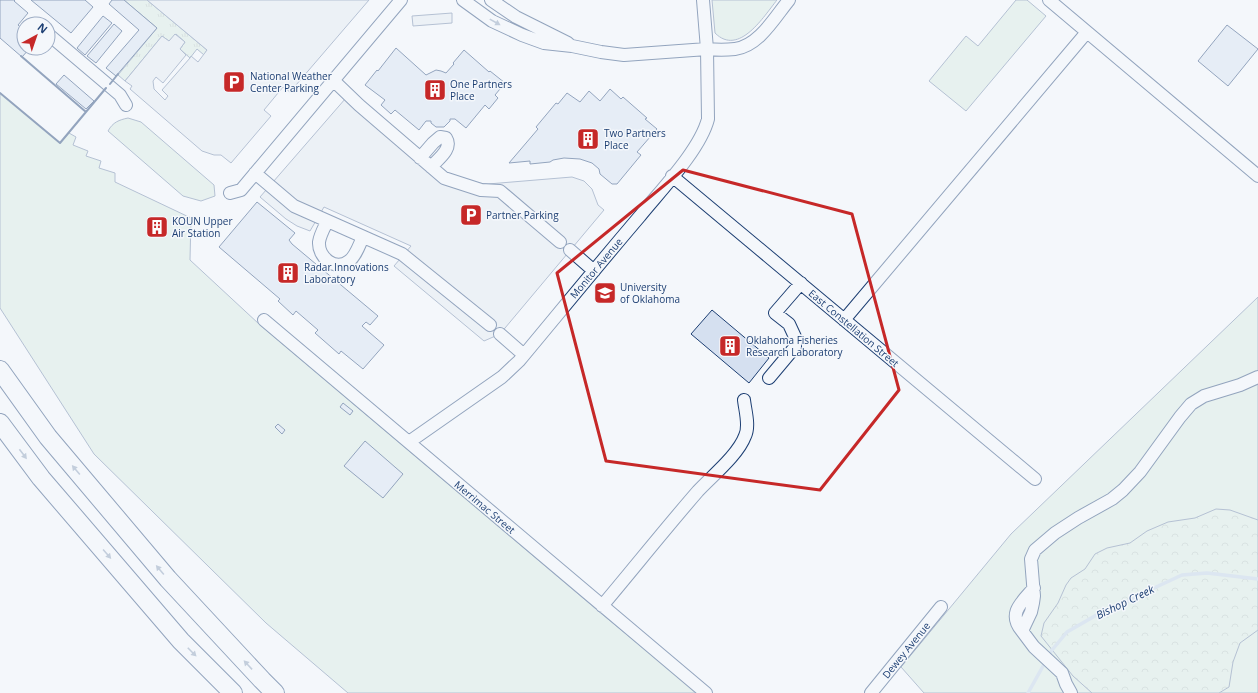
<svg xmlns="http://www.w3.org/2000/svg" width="1258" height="693" font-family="'Open Sans',sans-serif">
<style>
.green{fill:#d7e8df;stroke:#687fa3}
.forest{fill:url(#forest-crowns);stroke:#687fa3}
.park{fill:url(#park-tufts);stroke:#687fa3}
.parking{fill:#e3e8f0;stroke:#687fa3}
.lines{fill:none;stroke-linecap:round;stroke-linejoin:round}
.stream{stroke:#bed0e5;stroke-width:3.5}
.building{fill:#d5e0f0;stroke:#1d3f73}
.minor-casing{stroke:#1d3f73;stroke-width:14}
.highway-casing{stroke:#1d3f73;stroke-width:20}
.minor{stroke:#f4f7fb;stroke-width:12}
.highway{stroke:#f4f7fb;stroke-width:18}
.wall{stroke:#1d3f73;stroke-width:2}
.oneway{fill:#889bb7}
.marked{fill:none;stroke:#c62828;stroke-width:3;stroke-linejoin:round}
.labels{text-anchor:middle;stroke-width:3;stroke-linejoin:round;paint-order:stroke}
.poi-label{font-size:10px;fill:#1d3f73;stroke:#f4f7fb;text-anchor:start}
.street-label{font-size:10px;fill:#1d3f73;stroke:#f4f7fb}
.water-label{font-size:11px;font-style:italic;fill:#1d3f73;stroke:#f4f7fb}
</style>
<defs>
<pattern id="forest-crowns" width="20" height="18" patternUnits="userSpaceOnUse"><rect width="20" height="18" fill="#d7e8df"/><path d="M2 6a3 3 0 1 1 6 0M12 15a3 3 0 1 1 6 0" fill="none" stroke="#b8c8c3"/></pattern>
<pattern id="park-tufts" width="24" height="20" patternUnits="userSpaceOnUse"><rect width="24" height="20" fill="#d7e8df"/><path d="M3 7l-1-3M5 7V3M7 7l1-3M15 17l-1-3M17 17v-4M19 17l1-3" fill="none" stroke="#b8c8c3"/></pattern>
</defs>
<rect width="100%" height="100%" fill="#f4f7fb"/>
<path class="green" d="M712 0H777C764 16 739 57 715 33Z
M1016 0H1027L1046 16 966 111 929 81 966 36 978 46Z
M0 93 60 143 69 133 76 137 73 145 88 151 86 156 101 161 99 168 115 173V182L191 218 190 260 259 324 603 615 698 693H348L266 623 94 454 0 308Z
M128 118 141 122 214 185 215 196 201 201 183 196 108 131C113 122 119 120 128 118Z
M1258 297V693H924L901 667 1011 534Z"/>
<path class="forest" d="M1216 509 1230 510 1258 520V630L1240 643 1233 662 1229 687 1219 693H1092L1073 676 1041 636 1044 623 1058 603 1066 585 1071 578 1085 569 1095 554 1107 548 1130 543 1147 531 1168 522 1195 518Z"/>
<path class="park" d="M124 0H147L207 50 204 55 197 49 190 58 180 49 185 42 176 34 169 41 162 36 125 81 118 75 157 28Z"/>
<path class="parking" d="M147 0H369L290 92 283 87 264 110 271 116 231 163 221 155H214L202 151 130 89 132 86 125 81 162 36 169 41 175 34 185 42 180 49 186 55 163 83 156 77 153 81 154 89 165 100 168 96 162 90 190 58 191 56 198 62 207 50Z
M452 13V23L413 26 412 16Z
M352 91 446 173 477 183 488 184 572 177 584 181 592 189 598 205 604 210 500 334 484 341 394 266 411 246 324 207 310 231 297 226 286 219 260 197Z"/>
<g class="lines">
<path class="stream" d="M1028 693 1052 650 1067 632 1107 609 1129 601 1154 588 1182 575 1207 573 1258 579"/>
</g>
<path class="building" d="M0 0H15L14 1 28 13 18 25 24 30V48H30L22 57 0 38Z
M31 0H85L93 7 71 33Z
M112 0H124L157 28 116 76 106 68 139 30 109 4Z
M103 16 112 23 85 55 77 48Z
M114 24 122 31 96 63 87 56Z
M1227 25 1258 49 1228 86 1198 61Z
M396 48 426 75 436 70 441 71 446 73 454 64 453 63 464 50 489 72 490 71 505 83 495 95 498 98 489 109 485 105 466 128 455 119H450V121L444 127H436L431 123V121H426L419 130 395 110 391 114 381 105 385 100 365 85 377 70 378 71Z
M64 75 94 101 86 109 56 84Z
M610 89 621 99 623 97 647 118 645 119 657 129 637 152 641 155 617 184H612L600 174 599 169 592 163 580 159 564 158 553 160 550 162 530 164V161L509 163 538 129 536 127 556 103 558 104 567 93 580 102 589 91 600 101Z
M257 202 295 233 289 240 292 244 378 316 370 325 366 322 362 326 384 345 363 369 341 351 339 354 315 333 318 330 296 311 293 315 278 301 280 299 219 247Z
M153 218 167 229 161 236 147 225Z
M712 310 769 358 749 383 691 334Z
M343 403 353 411 350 415 340 407Z
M278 424 285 430 282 434 275 427Z
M365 441 403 474 383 498 344 466Z"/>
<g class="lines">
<g class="minor-casing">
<path id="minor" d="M463 0 492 21 522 35 544 43 572 46 601 52 624 55 707 49 703 0
M491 0 516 17 568 43
M1049 0 1258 176
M48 34 120 95 126 105
M333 80 359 105 444 178 481 190 500 191 560 242
M420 158 433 143 440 137 446 138C453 149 438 159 431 167
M255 173 294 206 402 254 490 325
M672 176 1035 479
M230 193 241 190 401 0
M327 222C324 228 320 235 319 242 318 257 335 272 349 261 356 256 359 245 363 237
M570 250 594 271
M264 320 706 693
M844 320 1087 32
M500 334 524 355
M769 378 795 347V337L789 324 775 313 801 283
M409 442 502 377 519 361C559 313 599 264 640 216 661 190 700 150 708 119L707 49C717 50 726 50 735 49 759 46 775 17 789 0
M602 606C634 568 665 529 698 491 712 476 738 455 745 436 750 426 745 410 744 400
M1022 631C1007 613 1022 602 1034 588
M871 693 941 607
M1071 693 1066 684 1062 673 1034 647 1022 631 1031 612 1033 603 1034 596 1031 559 1035 550 1055 533 1078 518 1112 499 1123 490 1140 472 1180 417 1191 404 1204 396 1240 385 1258 377"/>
</g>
<g class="highway-casing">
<path id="highway" d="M0 370 48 437 168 579 262 680 275 693
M0 423 41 478 181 641 233 693"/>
</g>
<use href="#minor" class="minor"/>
<use href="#highway" class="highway"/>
<path class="wall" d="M21 56 86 112
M110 84 118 74
M0 93 60 143 106 88"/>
</g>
<defs><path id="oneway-solid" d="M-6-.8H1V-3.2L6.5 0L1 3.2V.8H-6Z"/></defs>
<g class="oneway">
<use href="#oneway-solid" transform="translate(495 22) rotate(29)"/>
<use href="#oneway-solid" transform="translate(23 454) rotate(53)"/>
<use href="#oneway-solid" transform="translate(76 470) rotate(-130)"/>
<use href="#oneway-solid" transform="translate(107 554) rotate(49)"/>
<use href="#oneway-solid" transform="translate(160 570) rotate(-130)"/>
<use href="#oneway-solid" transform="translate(192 652) rotate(45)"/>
<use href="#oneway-solid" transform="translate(248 665) rotate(-133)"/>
</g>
<path d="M0 0H1258V693H0ZM683 170 852 214 899 390 820 490 606 461 557 273Z" fill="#f4f7fb" fill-opacity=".55" fill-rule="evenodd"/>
<path class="marked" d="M683 170 852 214 899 390 820 490 606 461 557 273Z"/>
<defs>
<g id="parking-square" transform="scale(1.15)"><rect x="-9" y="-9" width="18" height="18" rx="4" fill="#c62828" stroke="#f4f7fb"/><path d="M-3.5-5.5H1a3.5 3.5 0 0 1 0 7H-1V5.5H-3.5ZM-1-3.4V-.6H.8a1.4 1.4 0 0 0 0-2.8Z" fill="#fff"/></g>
<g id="building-square" transform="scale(1.15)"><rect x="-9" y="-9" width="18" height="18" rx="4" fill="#c62828" stroke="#f4f7fb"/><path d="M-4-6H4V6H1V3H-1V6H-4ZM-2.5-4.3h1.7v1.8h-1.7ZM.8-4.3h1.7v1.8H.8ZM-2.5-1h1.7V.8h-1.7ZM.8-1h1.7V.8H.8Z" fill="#fff"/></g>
<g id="university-square" transform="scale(1.15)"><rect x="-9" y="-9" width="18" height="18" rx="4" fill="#c62828" stroke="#f4f7fb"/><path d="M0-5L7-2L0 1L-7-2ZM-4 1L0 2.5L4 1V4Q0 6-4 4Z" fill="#fff"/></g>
</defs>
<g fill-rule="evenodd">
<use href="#parking-square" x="234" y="82"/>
<use href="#building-square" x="435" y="90"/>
<use href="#building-square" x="588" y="139"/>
<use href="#parking-square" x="471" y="215"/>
<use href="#building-square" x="157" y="227"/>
<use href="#building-square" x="288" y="273"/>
<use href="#university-square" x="605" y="293"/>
<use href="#building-square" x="730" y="346"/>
</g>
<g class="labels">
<g class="poi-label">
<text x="250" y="80">National Weather<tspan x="250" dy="12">Center Parking</tspan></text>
<text x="450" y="88">One Partners<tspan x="450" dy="12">Place</tspan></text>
<text x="604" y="137">Two Partners<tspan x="604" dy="12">Place</tspan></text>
<text x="486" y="219">Partner Parking</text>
<text x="172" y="225">KOUN Upper<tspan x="172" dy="12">Air Station</tspan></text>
<text x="304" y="271">Radar Innovations<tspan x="304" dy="12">Laboratory</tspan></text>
<text x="620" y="291">University<tspan x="620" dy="12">of Oklahoma</tspan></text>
<text x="746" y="344">Oklahoma Fisheries<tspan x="746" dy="12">Research Laboratory</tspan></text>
</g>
<g class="street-label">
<text transform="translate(596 268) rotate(-50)" y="4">Monitor Avenue</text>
<text transform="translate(854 328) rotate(40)" y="4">East Constellation Street</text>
<text transform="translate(485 507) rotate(40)" y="4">Merrimac Street</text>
<text transform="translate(906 650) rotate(-51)" y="4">Dewey Avenue</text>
</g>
<g class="water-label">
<text transform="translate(1125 602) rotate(-26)" y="4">Bishop Creek</text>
</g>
</g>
<g transform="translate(36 36) rotate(40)"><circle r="19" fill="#f4f7fb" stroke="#9eadc5"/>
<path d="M0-3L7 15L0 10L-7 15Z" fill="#c62828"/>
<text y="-6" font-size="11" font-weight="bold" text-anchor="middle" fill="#1d3f73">N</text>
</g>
</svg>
